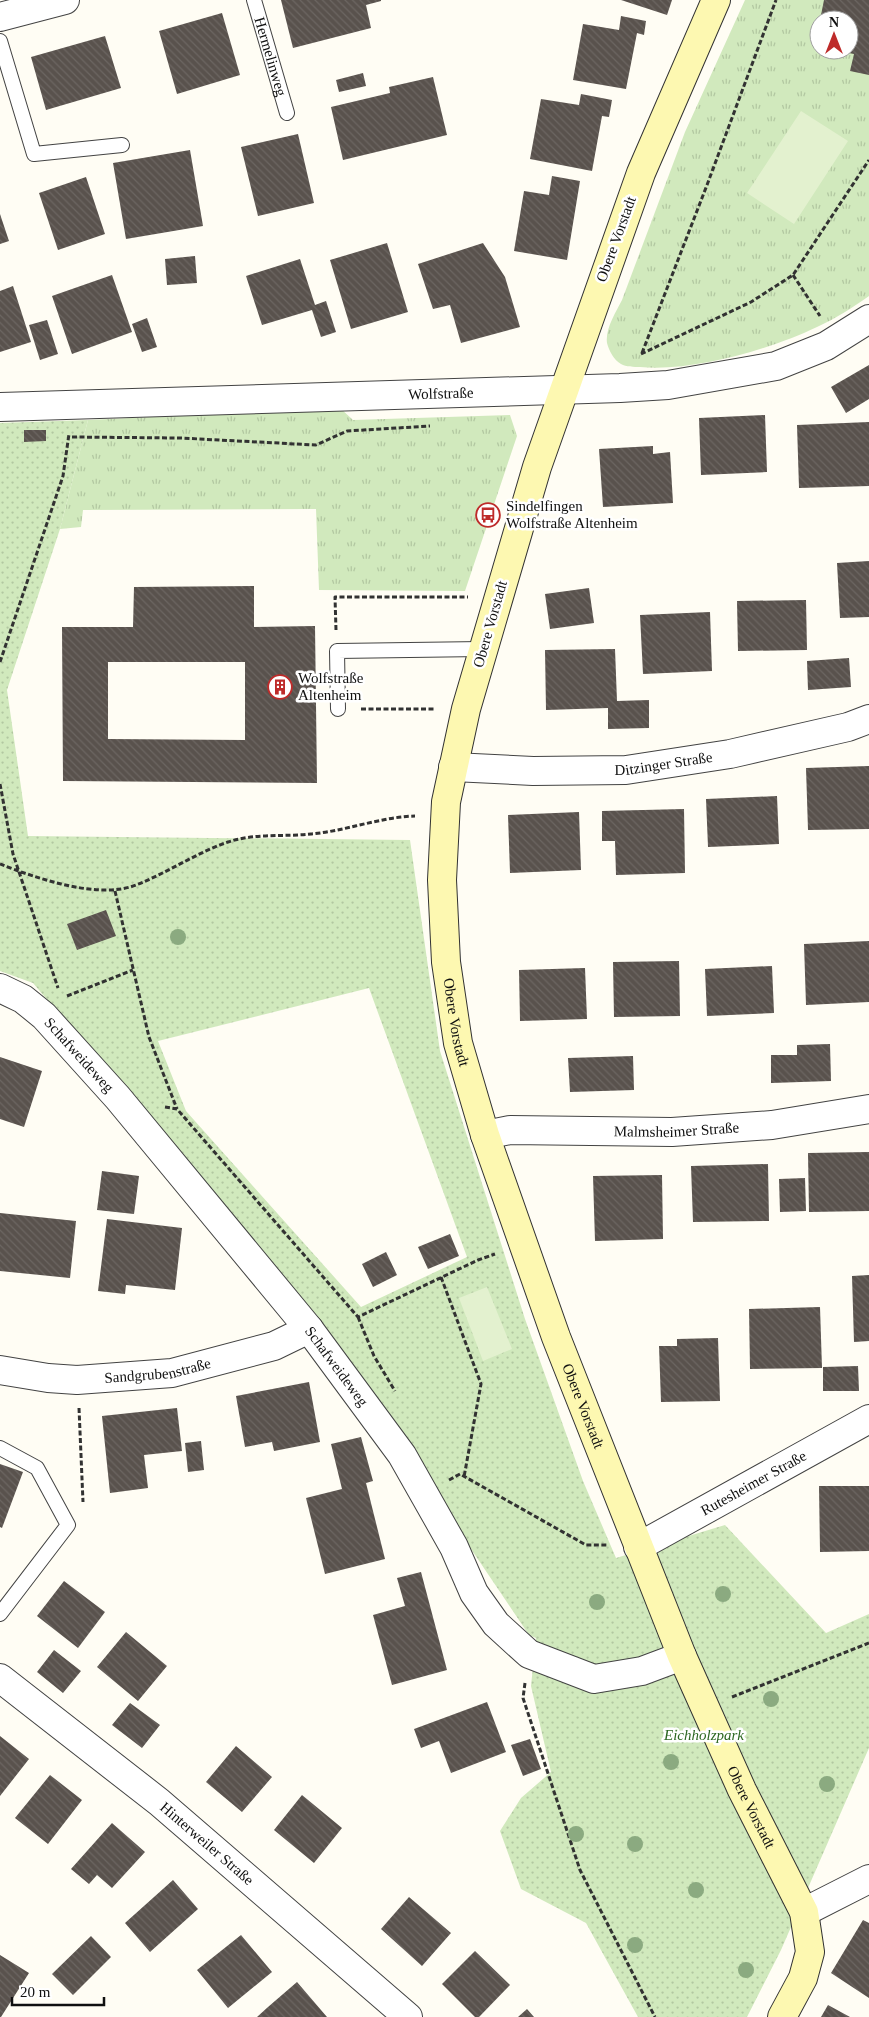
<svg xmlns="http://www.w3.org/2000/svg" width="869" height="2017" font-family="Georgia,serif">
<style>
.grass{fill:url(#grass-tufts);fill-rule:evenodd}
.park{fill:url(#park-dots);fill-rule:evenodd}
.pitch{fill:#e3f1cf}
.building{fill:url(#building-back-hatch);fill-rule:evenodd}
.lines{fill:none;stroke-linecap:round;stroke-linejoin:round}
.lane-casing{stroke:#434343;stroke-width:16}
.street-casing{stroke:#434343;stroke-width:30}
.secondary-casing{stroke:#323232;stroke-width:30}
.path{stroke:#323232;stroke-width:3;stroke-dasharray:5 2.5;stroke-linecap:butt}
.lane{stroke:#fff;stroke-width:14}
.street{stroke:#fff;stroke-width:28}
.secondary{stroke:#fdf8b1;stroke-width:28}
.tree{fill:#8baa80}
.labels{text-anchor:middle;stroke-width:5;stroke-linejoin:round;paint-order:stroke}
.street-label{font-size:15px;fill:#101010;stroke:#fff}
.poi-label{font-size:15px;fill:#101010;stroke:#fff;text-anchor:start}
.park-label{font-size:15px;font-style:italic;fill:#2c6721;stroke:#fff}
</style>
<defs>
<pattern id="grass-tufts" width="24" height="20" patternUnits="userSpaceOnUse" patternTransform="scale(1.25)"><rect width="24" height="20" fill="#d1e9bd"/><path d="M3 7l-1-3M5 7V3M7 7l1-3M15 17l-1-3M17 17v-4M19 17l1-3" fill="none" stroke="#b2c7a1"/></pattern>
<pattern id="park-dots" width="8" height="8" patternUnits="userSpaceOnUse" patternTransform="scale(1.25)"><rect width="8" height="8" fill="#d1e9bd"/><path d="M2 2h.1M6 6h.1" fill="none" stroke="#b2c7a1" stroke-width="1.8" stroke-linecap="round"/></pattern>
<pattern id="building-back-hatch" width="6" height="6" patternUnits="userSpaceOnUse" patternTransform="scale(1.25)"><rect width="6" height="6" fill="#59524d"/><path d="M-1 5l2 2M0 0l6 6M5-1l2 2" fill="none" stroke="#6c6662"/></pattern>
</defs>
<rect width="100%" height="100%" fill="#fffdf4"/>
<path class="grass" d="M745 0H869V296C852 308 835 319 817 327 769 350 692 372 640 367 634 367 626 367 621 364 614 360 609 351 607 343 605 329 616 312 622 300L685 132ZM819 20H849V50H819Z
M340 408 353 420 510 415 517 436 465 591 319 590 316 509 83 510 81 527 60 529 88 420Z"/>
<path class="park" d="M88 420 60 529 7 690 28 836 410 840 440 1051 525 1319 583 1481 616 1558 725 1525 826 1633 869 1614V1748L781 1950 747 2017H638L586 1923 521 1889 500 1831 521 1798 551 1772 531 1686 536 1638 529 1635 467 1543 403 1433 326 1329 33 983 0 971V423ZM369 988 467 1257 361 1307 186 1111 158 1041Z"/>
<path class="pitch" d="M801 111 848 141 794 224 747 193Z
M487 1287 512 1349 483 1361 459 1298Z"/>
<path class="building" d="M281 0H381V1L366 5 371 28 293 48Z
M621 0H672L667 15Z
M824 0H869V75L850 71 854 54 838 51 849 50V20H820Z
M222 13 240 75 177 94 159 31Z
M621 16 646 21 644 35 637 33 626 89 573 80 583 24 619 30Z
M819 30V47L815 46Z
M105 36 121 88 46 110 31 57Z
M363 73 366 86 339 92 336 80Z
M433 77 447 135 343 160 331 107 390 93 389 87Z
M581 94 612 100 609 117 602 116 592 171 530 159 541 99 579 105Z
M298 134 314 203 258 216 241 147Z
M190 150 203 226 126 239 113 163Z
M552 176 580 181 567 260 514 251 524 191 549 195Z
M86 177 105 234 58 250 39 193Z
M0 214 9 241 0 244Z
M387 243 408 312 351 329 330 260Z
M483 243 505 277 520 327 461 343 450 305 433 309 418 264Z
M195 256 197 283 167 285 165 259Z
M300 259 315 305 326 301 336 332 321 337 312 310 262 325 246 276Z
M112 275 132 332 72 354 52 296Z
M13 286 31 342 0 352V291Z
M147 318 157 347 142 352 132 324Z
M47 320 58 354 40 360 29 325Z
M869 365V399L846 413 831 387Z
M765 415 767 472 701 475 699 418Z
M869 422V486L799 488 797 425Z
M24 430H46V441L24 442Z
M653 446V454L670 452 673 503 603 507 599 449Z
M869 561V617L840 618 837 563Z
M254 586V627L315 626 317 783 63 781 62 627H133L134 587ZM108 662H245V740L108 739Z
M589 588 594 623 550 629 545 594Z
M806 600 807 650 738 651 737 601Z
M710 612 712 671 643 674 640 615Z
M615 649 617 701 649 700V728L608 729V708L546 710 545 650Z
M849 658 851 687 808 690 807 661Z
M869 766V829L808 830 806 768Z
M777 796 779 844 708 847 706 799Z
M684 809 685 873 616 875 615 841H602V811Z
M579 812 581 870 510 873 508 815Z
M106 910 116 936 77 950 67 924Z
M869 941V1002L806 1005 804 944Z
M679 961 680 1016 614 1017 613 962Z
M772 966 774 1013 707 1016 705 969Z
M585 968 587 1019 520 1021 519 970Z
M830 1044 831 1081 771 1083V1055H797V1045Z
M633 1056 634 1090 570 1092 568 1058Z
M0 1057 42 1071 24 1127 0 1119Z
M869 1152V1211L809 1212 808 1153Z
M768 1164 769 1221 693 1222 691 1166Z
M102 1171 139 1176 134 1214 97 1210Z
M662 1175 663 1239 595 1241 593 1176Z
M805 1178 806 1211 780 1212 779 1179Z
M0 1213 76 1221 70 1278 0 1271Z
M107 1219 182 1228 175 1290 126 1285 125 1294 98 1291Z
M450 1234 459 1256 428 1269 418 1247Z
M386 1252 397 1275 373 1287 362 1264Z
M869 1275V1341L854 1342 852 1276Z
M820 1307 822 1368 750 1369 749 1309Z
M718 1338 720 1401 661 1402 659 1346H677V1339Z
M858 1366 859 1391H823V1367Z
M309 1382 320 1442 274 1451 272 1442 245 1447 236 1396Z
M177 1408 182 1451 144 1455 148 1488 110 1493 102 1416Z
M361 1437 373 1481 366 1483 385 1559 325 1574 306 1498 342 1489 331 1444Z
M201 1441 204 1470 188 1472 185 1443Z
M0 1464 23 1472 2 1528 0 1527Z
M819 1486H869V1551L820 1552Z
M421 1572 447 1670 392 1685 373 1615 405 1606 397 1578Z
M64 1581 105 1612 78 1648 37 1616Z
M126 1632 167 1666 138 1701 97 1667Z
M54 1650 81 1671 63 1693 37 1672Z
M487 1702 506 1752 451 1773 439 1741 421 1748 414 1729Z
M130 1703 160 1725 142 1748 112 1725Z
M0 1736 29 1759 0 1796Z
M530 1739 541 1769 523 1776 511 1745Z
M236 1746 272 1777 242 1812 206 1782Z
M50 1775 82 1800 48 1844 15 1818Z
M302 1795 342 1828 314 1863 274 1830Z
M112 1823 145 1852 112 1888 97 1875 89 1884 71 1869Z
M173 1880 198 1909 150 1952 125 1923Z
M409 1897 451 1933 422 1966 381 1929Z
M863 1920 869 1923V1998L831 1973Z
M241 1935 272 1972 228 2008 197 1970Z
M91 1936 111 1957 73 1995 52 1974Z
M475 1951 510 1985 479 2017H475L442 1984Z
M0 1955 29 1973 1 2017H0Z
M297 1982 327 2017H257L268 2007Z
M828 2005 850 2017H821Z
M527 2009 534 2017H518Z"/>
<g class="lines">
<g class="lane-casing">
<g id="lane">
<path id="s1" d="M254 0 287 113"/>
<path d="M0 41 34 154 122 145"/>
<path d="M338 709 337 651 482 649"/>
<path d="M0 1448 37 1468 68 1525 0 1614"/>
</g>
</g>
<g class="street-casing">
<g id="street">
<path d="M0 17 65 0"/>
<path id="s2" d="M0 407 620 388 668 385 776 366 826 346 869 319"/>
<path id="s3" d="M453 767 533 771 626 770 730 754 848 727 869 719"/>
<path id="s4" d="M0 988 23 999 44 1016 118 1098 309 1329 402 1455 454 1547 474 1593 496 1624 529 1654 594 1679 642 1671 682 1656"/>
<path id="s5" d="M485 1135 510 1130 672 1132 772 1125 869 1109"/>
<path id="s6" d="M0 1370 48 1378 77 1380 172 1373 274 1346 309 1329"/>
<path id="s7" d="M638 1547 869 1419"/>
<path id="s8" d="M0 1678 159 1802 408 2017"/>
<path d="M804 1912 869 1879"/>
</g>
</g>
<g class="secondary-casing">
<g id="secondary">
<path id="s9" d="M716 0 641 173 537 467 466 709 446 802 442 880 446 962 458 1043 485 1135 556 1337 682 1656 742 1790 804 1912 810 1952 803 1978 782 2017"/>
</g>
</g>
<path class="path" d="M793 275 820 316
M642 353 707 185 776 0
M641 354 751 302 793 275 869 160
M72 437 180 438 316 445 347 431 430 426
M336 630 335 597H468
M0 662 63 476 69 434
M361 709H435
M0 784 13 854 58 988
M0 864C36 878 98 900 136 885 167 873 196 853 228 842 255 833 284 837 311 834 346 831 380 817 415 816
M115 891 149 1037 177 1109
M67 996 133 970
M165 1107 177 1109 358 1317 478 1260 495 1254
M441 1277 481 1384 464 1477
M358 1317 374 1356 395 1391
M79 1408 83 1502
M449 1480 460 1474 586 1545H607
M525 1683 523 1698 580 1870 655 2017
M732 1697 869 1643"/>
<use href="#lane" class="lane"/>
<use href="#street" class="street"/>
<use href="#secondary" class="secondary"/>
</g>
<g class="tree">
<circle cx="178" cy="937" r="8"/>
<circle cx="723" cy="1594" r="8"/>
<circle cx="597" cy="1602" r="8"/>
<circle cx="771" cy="1699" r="8"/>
<circle cx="671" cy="1762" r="8"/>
<circle cx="827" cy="1784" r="8"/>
<circle cx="576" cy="1834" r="8"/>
<circle cx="635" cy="1844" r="8"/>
<circle cx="696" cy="1890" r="8"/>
<circle cx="635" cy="1945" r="8"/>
<circle cx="746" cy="1970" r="8"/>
</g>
<defs>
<g id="bus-ring" transform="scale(1.25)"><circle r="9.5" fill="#fff" stroke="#be2b2a" stroke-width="1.5"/><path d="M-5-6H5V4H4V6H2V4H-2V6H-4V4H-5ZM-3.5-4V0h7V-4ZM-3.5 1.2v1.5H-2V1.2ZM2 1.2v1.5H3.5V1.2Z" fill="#be2b2a"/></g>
<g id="building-ring" transform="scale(1.25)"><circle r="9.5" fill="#fff" stroke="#be2b2a" stroke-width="1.5"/><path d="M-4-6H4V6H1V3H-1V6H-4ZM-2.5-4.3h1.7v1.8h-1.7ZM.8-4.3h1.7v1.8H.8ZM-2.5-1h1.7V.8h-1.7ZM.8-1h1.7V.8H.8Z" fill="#be2b2a"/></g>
</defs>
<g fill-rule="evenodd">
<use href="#bus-ring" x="488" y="515"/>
<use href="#building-ring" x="280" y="687"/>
</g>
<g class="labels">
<g class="street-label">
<text dy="5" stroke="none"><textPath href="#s1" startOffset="59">Hermelinweg</textPath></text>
<text transform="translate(616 239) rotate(-70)" y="5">Obere Vorstadt</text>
<text dy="5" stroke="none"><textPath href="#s2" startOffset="441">Wolfstraße</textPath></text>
<text transform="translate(490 624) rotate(-74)" y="5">Obere Vorstadt</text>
<text dy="5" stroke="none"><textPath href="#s3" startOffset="211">Ditzinger Straße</textPath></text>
<text dy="5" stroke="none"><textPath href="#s9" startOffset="1069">Obere Vorstadt</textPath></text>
<text dy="5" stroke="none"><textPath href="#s4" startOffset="105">Schafweideweg</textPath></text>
<text dy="5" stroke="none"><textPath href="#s5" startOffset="192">Malmsheimer Straße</textPath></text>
<text dy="5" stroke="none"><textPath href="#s4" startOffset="509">Schafweideweg</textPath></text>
<text dy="5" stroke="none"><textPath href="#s6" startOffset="159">Sandgrubenstraße</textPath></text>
<text dy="5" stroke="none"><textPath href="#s9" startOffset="1474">Obere Vorstadt</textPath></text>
<text dy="5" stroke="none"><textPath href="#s7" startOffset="132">Rutesheimer Straße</textPath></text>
<text dy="5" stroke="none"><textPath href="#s9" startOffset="1909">Obere Vorstadt</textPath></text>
<text dy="5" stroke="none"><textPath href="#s8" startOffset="265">Hinterweiler Straße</textPath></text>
</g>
<g class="poi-label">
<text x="506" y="511">Sindelfingen<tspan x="506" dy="17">Wolfstraße Altenheim</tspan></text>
<text x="298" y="683">Wolfstraße<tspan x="298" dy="17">Altenheim</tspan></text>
</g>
<g class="park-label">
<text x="704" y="1740">Eichholzpark</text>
</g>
</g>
<g transform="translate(834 35)"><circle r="24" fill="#ffffff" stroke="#9f9f9f"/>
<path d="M0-4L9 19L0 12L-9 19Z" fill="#be2b2a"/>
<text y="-8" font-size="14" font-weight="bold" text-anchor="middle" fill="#101010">N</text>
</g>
<path d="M12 1997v8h92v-8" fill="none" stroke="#101010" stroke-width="2.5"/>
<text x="20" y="1997" font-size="15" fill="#101010" stroke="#ffffff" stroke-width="4" paint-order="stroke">20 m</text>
</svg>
